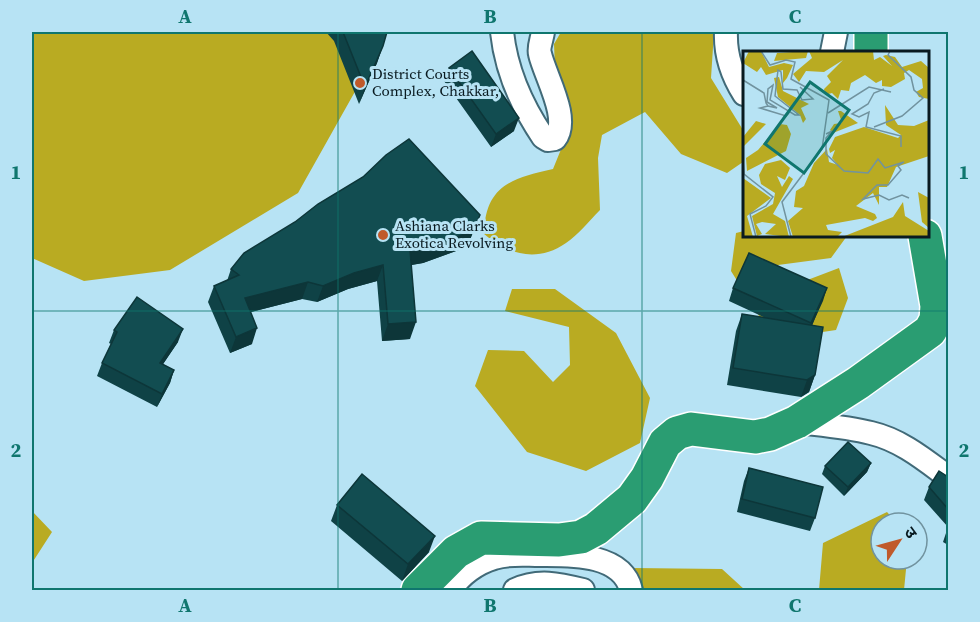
<svg xmlns="http://www.w3.org/2000/svg" width="980" height="622" font-family="'Source Serif 4','Noto Sans Devanagari',serif">
<style>
.forest{fill:#b9ab22}
.lines{fill:none;stroke-linecap:round;stroke-linejoin:round}
.minor-casing{stroke:#416a78;stroke-width:26}
.highway-casing{stroke:#fff;stroke-width:36}
.minor{stroke:#fff;stroke-width:22}
.highway{stroke:#2a9d72;stroke-width:33}
.wall{fill:#0f4246}
.shaded-wall{fill:#0d3639}
.building{fill:#124d51;stroke:#0d3639;stroke-width:1.5}
.grid{fill:none;stroke:#0f766e;stroke-width:1.5;stroke-opacity:0.55}
.poi-dot{fill:#c05a2b;stroke:#b7e3f4;stroke-width:2}
.labels{text-anchor:middle;stroke-width:6;stroke-linejoin:round;paint-order:stroke}
.poi-label{font-size:15px;fill:#091a20;stroke:#b7e3f4;text-anchor:start}
.inset-road{fill:none;stroke:#71939f;stroke-width:1.5}
.view{fill:#0f766e;fill-opacity:0.15;stroke:#0f766e;stroke-width:3}
.inset-edge{fill:none;stroke:#091a20;stroke-width:3}
.neatline{fill:none;stroke:#0f766e;stroke-width:2}
.grid-label{font-size:20px;text-anchor:middle;font-weight:bold;fill:#0f766e}
</style>
<rect width="100%" height="100%" fill="#b7e3f4"/>
<path class="forest" d="M32 32H338L357 88 298 193 170 270 84 281 32 258Z
M561 32H714L711 78 743 130V162L727 173 681 154 645 112 602 135 598 158 600 210C589 221 578 235 566 243 537 263 509 255 484 234 485 185 513 178 553 169L564 142 556 93 554 44Z
M744 231V236H847L831 258 778 265 789 287 839 268 848 298 836 330 809 334 764 324 731 271 736 233Z
M512 289H555L616 333 650 398 640 443 586 471 527 452 475 386 488 350 524 351 553 382 570 365 569 327 505 311Z
M32 511 52 532 32 563Z
M887 512 897 523H881V559H907L904 590H819L823 543Z
M633 568 722 569 745 590H628Z"/>
<g class="lines">
<g class="minor-casing">
<path id="minor" d="M502 32C506 69 522 106 543 137L548 140 555 139C571 119 545 76 540 54 538 48 542 39 543 32
M726 32C725 54 732 75 744 94
M832 52 836 32
M797 422C821 425 847 427 871 433 901 440 925 460 948 477
M451 590C460 575 477 563 494 558 509 553 524 555 540 555 570 555 622 553 631 590
M515 590C538 579 559 584 583 590"/>
</g>
<g class="highway-casing">
<path id="highway" d="M871 52V32
M418 590 456 552 481 538 559 540 581 537 596 529 632 499 647 478 665 443 677 433 691 429 755 437 770 434 797 422 858 383 930 331 936 320 937 306 925 236"/>
</g>
<use href="#minor" class="minor"/>
<use href="#highway" class="highway"/>
</g>
<path class="wall" d="M326 32H387L377 63 359 104 334 41Z
M449 68 514 131 491 147 444 81Z
M480 215 467 247 423 263 412 265 410 339 382 341 377 281 348 289 317 302 302 299 251 312 252 344 230 353 208 302 214 286 227 281 231 269Z
M733 288H827L812 326 815 375 809 392 801 397 727 385 736 331 742 314 768 319 729 301Z
M114 330 178 342 163 364 174 370 170 383 157 407 97 376 102 363 111 344 109 343Z
M871 463 867 472 844 496 822 474 825 466Z
M749 468 815 518 810 531 737 512 744 481Z
M948 477V527L924 500 929 487Z
M337 505 429 552 402 581 331 521Z
M948 527V545L943 542Z"/>
<path class="shaded-wall" d="M383 46 377 63 359 104 365 87Z
M519 118 514 131 491 147 496 134Z
M480 215 467 247 423 263 404 266 410 250Z
M383 265 377 281 348 289 317 302 323 286 354 273Z
M308 282 302 299 239 315 245 298Z
M827 288 823 301 807 336 811 323Z
M416 322 410 339 382 341 388 324Z
M257 328 252 344 230 353 236 337Z
M183 329 178 342 155 376 160 363Z
M174 370 170 383 157 407 162 394Z
M815 375 809 392 801 397 807 380Z
M871 463 867 472 844 496 848 487Z
M435 536 429 552 402 581 408 564Z"/>
<path class="building" d="M343 32H387L383 46 365 87Z
M472 51 519 118 496 134 449 68Z
M409 139 480 215 473 231 429 247 410 250 416 322 388 324 383 265 354 273 323 286 308 282 245 298 257 328 236 337 214 286 239 275 231 269 244 253 295 222 318 204 363 177 386 155Z
M749 253 827 288 811 323 733 288Z
M137 297 183 329 160 363 174 370 162 394 102 363 117 332 114 330Z
M742 314 823 327 815 375 807 380 733 368Z
M848 442 871 463 848 487 825 466Z
M749 468 823 487 815 518 742 499Z
M939 471 948 477V509L929 487Z
M362 474 435 536 408 564 337 505Z"/>
<path class="grid" d="M338 32V590M642 32V590M32 311H948"/>
<g class="poi-dot">
<circle cx="360" cy="83" r="6"/>
<circle cx="383" cy="235" r="6"/>
</g>
<g class="labels">
<g class="poi-label">
<text x="372" y="79">District Courts<tspan x="372" dy="17">Complex, Chakkar,</tspan></text>
<text x="395" y="231">Ashiana Clarks<tspan x="395" dy="17">Exotica Revolving</tspan></text>
</g>
</g>
<g transform="translate(743 51)">
<rect width="186" height="186" fill="#b7e3f4"/>
<path d="M6 0H18L26 16 41 12 50 14 44 27 40 32V19L23 24 18 16 14 21 0 12ZM65 0 63 7 31 10 34 2ZM66 0H130L131 9 137 6 149 15 140 5 143 4 152 6 159 16 178 10 186 17V48L176 46 173 41 180 37 179 28 166 19 161 22 162 28 148 36 139 35V29L133 32 122 24 108 32 106 40 98 39 95 48 89 42 82 44 81 38 88 31 84 25 100 9 81 21 63 20 56 31 50 23 69 7ZM36 26 40 40 66 53 58 57 63 68 60 72 57 64 35 46 31 27ZM142 54 155 74 171 75 186 69V105L153 116 144 136H136V154L130 142 113 155 132 163 134 167 130 170 122 167 83 174 85 179 99 181 94 186H50L45 170 60 157 51 156 53 140 61 135 71 112 84 98 86 111 95 114 89 107 92 99 87 102 86 98 92 86 121 76 155 87 158 84 143 74ZM95 60H98L115 72 90 82 87 79 91 73 99 72ZM13 70 23 73 0 96V86ZM37 73 44 74 48 83 43 100 4 120 3 107 15 99ZM38 109 47 117 42 129 34 125 39 136 46 125 50 128 30 163 42 170 46 186 22 183 33 173 19 171 13 173 19 183 14 185 9 165 30 153 32 142 18 133 16 124 22 113ZM0 127 28 147 4 165 10 186H0ZM175 141 186 147V177L179 171ZM160 151 162 165 186 180V186H99L150 166Z" fill="#b9ab22"/>
<path class="inset-road" d="M18 0 27 14 43 9 52 11 48 28 86 49 79 98 39 151 48 186M0 29 21 42 23 52 25 55 34 57 24 51 25 38 30 34 27 49 52 64H56L32 45 35 19 38 21 40 38 54 39 59 49 70 48 57 36M141 38 131 42 125 53 109 63 116 66 126 61 123 76 158 85V96M25 55 17 57 43 65 46 62M85 62 126 36 148 41M131 76 159 65 180 47 171 39 168 26 145 4 147 0M83 83 89 80 83 87V103L101 120 125 122 135 108 142 117 161 111 155 115 158 119 145 134H134L120 148 136 144 146 149 159 144 166 147M0 108 1 123 30 146 23 155 7 163 13 186"/>
<path class="view" d="M67 31 106 59 61 122 22 93Z"/>
<rect width="186" height="186" class="inset-edge"/>
</g>
<rect width="980" height="622" fill="none" stroke="#b7e3f4" stroke-width="66"/>
<g transform="translate(899 541) rotate(54)"><circle r="28" fill="#b7e3f4" stroke="#71939f" stroke-width="1.5"/>
<path d="M0-4.5L10 22L0 15L-10 22Z" fill="#c05a2b"/>
<text y="-9" font-size="16" font-weight="bold" text-anchor="middle" fill="#091a20">उ</text>
</g>
<rect x="33" y="33" width="914" height="556" class="neatline"/>
<g class="grid-label">
<text x="185" y="23">A</text>
<text x="490" y="23">B</text>
<text x="795" y="23">C</text>
<text x="16" y="179">1</text>
<text x="964" y="179">1</text>
<text x="16" y="457">2</text>
<text x="964" y="457">2</text>
<text x="185" y="612">A</text>
<text x="490" y="612">B</text>
<text x="795" y="612">C</text>
</g>
</svg>
